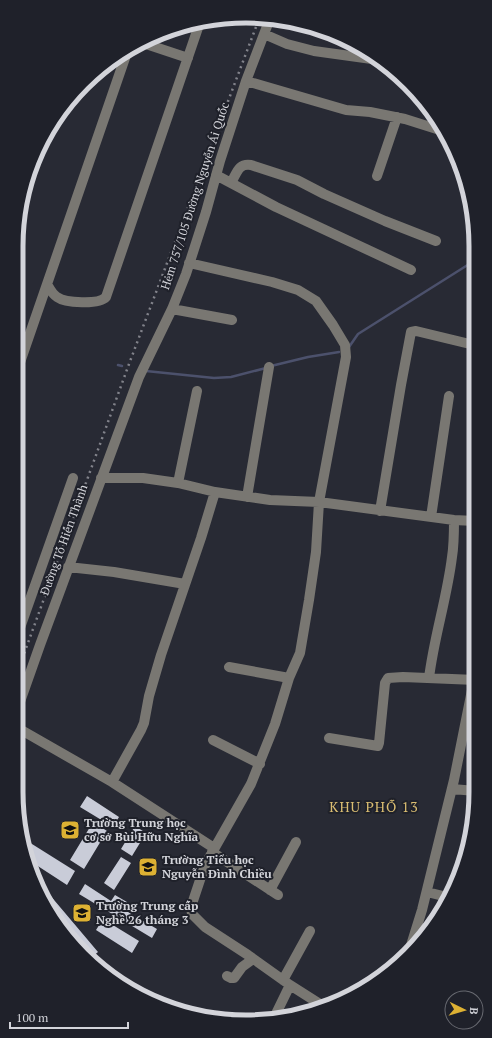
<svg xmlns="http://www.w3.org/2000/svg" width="492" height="1038" font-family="'PT Serif',serif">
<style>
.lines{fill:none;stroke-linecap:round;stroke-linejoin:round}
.stream{stroke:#4c516c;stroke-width:2.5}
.building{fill:#c9ccd8}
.minor{stroke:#797772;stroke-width:10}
.rail{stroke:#82838b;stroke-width:2.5;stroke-dasharray:2 4;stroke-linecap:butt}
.labels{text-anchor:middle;stroke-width:4;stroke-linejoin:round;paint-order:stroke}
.street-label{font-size:12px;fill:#d3d4da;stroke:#1f212a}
.poi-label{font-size:12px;font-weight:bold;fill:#d3d4da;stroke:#1f212a;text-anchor:start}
.quarter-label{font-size:14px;letter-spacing:1px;fill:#dabd72;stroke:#1f212a}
.rim{fill:none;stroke:#d3d4da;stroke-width:5}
</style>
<rect width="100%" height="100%" fill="#282a34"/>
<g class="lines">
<path class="stream" d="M349 347 358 334 474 261
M118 365 122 366
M271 366 308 357 339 352
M146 371 214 378 231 377 266 368"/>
</g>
<path class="building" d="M87 796 119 817 113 827 80 807Z
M93 822 107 831 84 869 70 860Z
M135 826 146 833 132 856 121 849Z
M24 839 75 871 67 885 27 859Z
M121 857 131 863 114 890 104 883Z
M85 884 111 901 115 895 132 905 128 912 157 929 152 938 79 894Z
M49 894 98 952 92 957 64 932 45 898Z
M103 919 139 941 132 953 96 930Z"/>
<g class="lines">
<path class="minor" d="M264 34 287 44 314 51 379 60
M143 43 188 58
M246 81 346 110 370 112 405 119 443 131
M216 175 276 207 411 270
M377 176 397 117
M231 183C237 173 238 163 251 165L297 180 324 194 385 221 436 241
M189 263 272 282 298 290 316 301 333 325 345 345 346 357 319 502 316 552 309 600 300 653 289 678 275 724 251 784 205 865 191 907 192 914 205 927 248 955 290 985 323 1006
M47 284C50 289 52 294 57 297 65 303 99 305 106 297L199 25
M172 309 232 320
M16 334 28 339
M16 374 126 55
M101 478H143L178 483 215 492 270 500 319 502 454 520 475 521
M178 483 197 391
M247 497 269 367
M380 511 401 385 411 332 416 331 474 345
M431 517 449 396
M68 567 114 572 185 584
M16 639 73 478
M229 667 289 678
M429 678C434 637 447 598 452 557 454 545 454 532 454 520
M16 713 40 645 139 377 172 309 186 274 206 212 220 161 246 81 269 21
M16 727 112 782 214 848
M329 738 378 746 379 743 385 683 388 678 403 677 476 680
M213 740 260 764
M112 782 141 730 144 723 149 696 161 655 201 538 215 492
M452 789 476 791
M212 852 278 895
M270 890 296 842
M427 892 447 897
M408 955 422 910 454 780 476 670
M227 976 231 978H234L242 967 253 959
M283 980 310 931
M273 1020 290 985"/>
<path class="rail" d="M16 676 129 364 259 19"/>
</g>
<defs>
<g id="school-square" transform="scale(1)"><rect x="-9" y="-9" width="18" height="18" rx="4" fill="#ddb133" stroke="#1f212a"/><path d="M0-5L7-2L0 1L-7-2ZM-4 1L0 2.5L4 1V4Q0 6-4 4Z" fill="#111"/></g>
<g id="university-square" transform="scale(1)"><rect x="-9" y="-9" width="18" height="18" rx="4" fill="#ddb133" stroke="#1f212a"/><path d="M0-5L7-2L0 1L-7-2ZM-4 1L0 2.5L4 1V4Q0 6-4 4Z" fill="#111"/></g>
</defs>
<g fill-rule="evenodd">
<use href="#school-square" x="70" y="830"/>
<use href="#school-square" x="148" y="867"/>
<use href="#university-square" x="82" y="913"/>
</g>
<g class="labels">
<g class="street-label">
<text transform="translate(195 196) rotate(-72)" y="4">Hẻm 757/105 Đường Nguyễn Ái Quốc</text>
<text transform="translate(64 540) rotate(-70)" y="4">Đường Tố Hiến Thành</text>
</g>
<g class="poi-label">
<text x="84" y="827">Trường Trung học<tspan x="84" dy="14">cơ sở Bùi Hữu Nghĩa</tspan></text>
<text x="162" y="864">Trường Tiểu học<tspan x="162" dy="14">Nguyễn Đình Chiều</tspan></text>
<text x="96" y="910">Trường Trung cấp<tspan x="96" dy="14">Nghề 26 tháng 3</tspan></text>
</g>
<g class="quarter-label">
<text x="374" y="812">KHU PHỐ 13</text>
</g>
</g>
<path d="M0 0H492V1038H0ZM246 23H246A223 223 0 0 1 469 246V792A223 223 0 0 1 246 1015H246A223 223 0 0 1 23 792V246A223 223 0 0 1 246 23Z" fill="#1f212a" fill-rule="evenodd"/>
<path class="rim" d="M246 23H246A223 223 0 0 1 469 246V792A223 223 0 0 1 246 1015H246A223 223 0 0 1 23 792V246A223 223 0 0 1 246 23Z"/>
<g transform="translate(464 1010) rotate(95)"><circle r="19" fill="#1f212a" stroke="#676970"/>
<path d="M0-3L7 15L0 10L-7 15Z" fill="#ddb133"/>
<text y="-6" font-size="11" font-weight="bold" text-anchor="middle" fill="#d3d4da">B</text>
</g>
<path d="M10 1022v6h118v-6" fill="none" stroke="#d3d4da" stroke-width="2"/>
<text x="16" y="1022" font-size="12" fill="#d3d4da" stroke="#1f212a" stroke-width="3" paint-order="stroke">100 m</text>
</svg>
